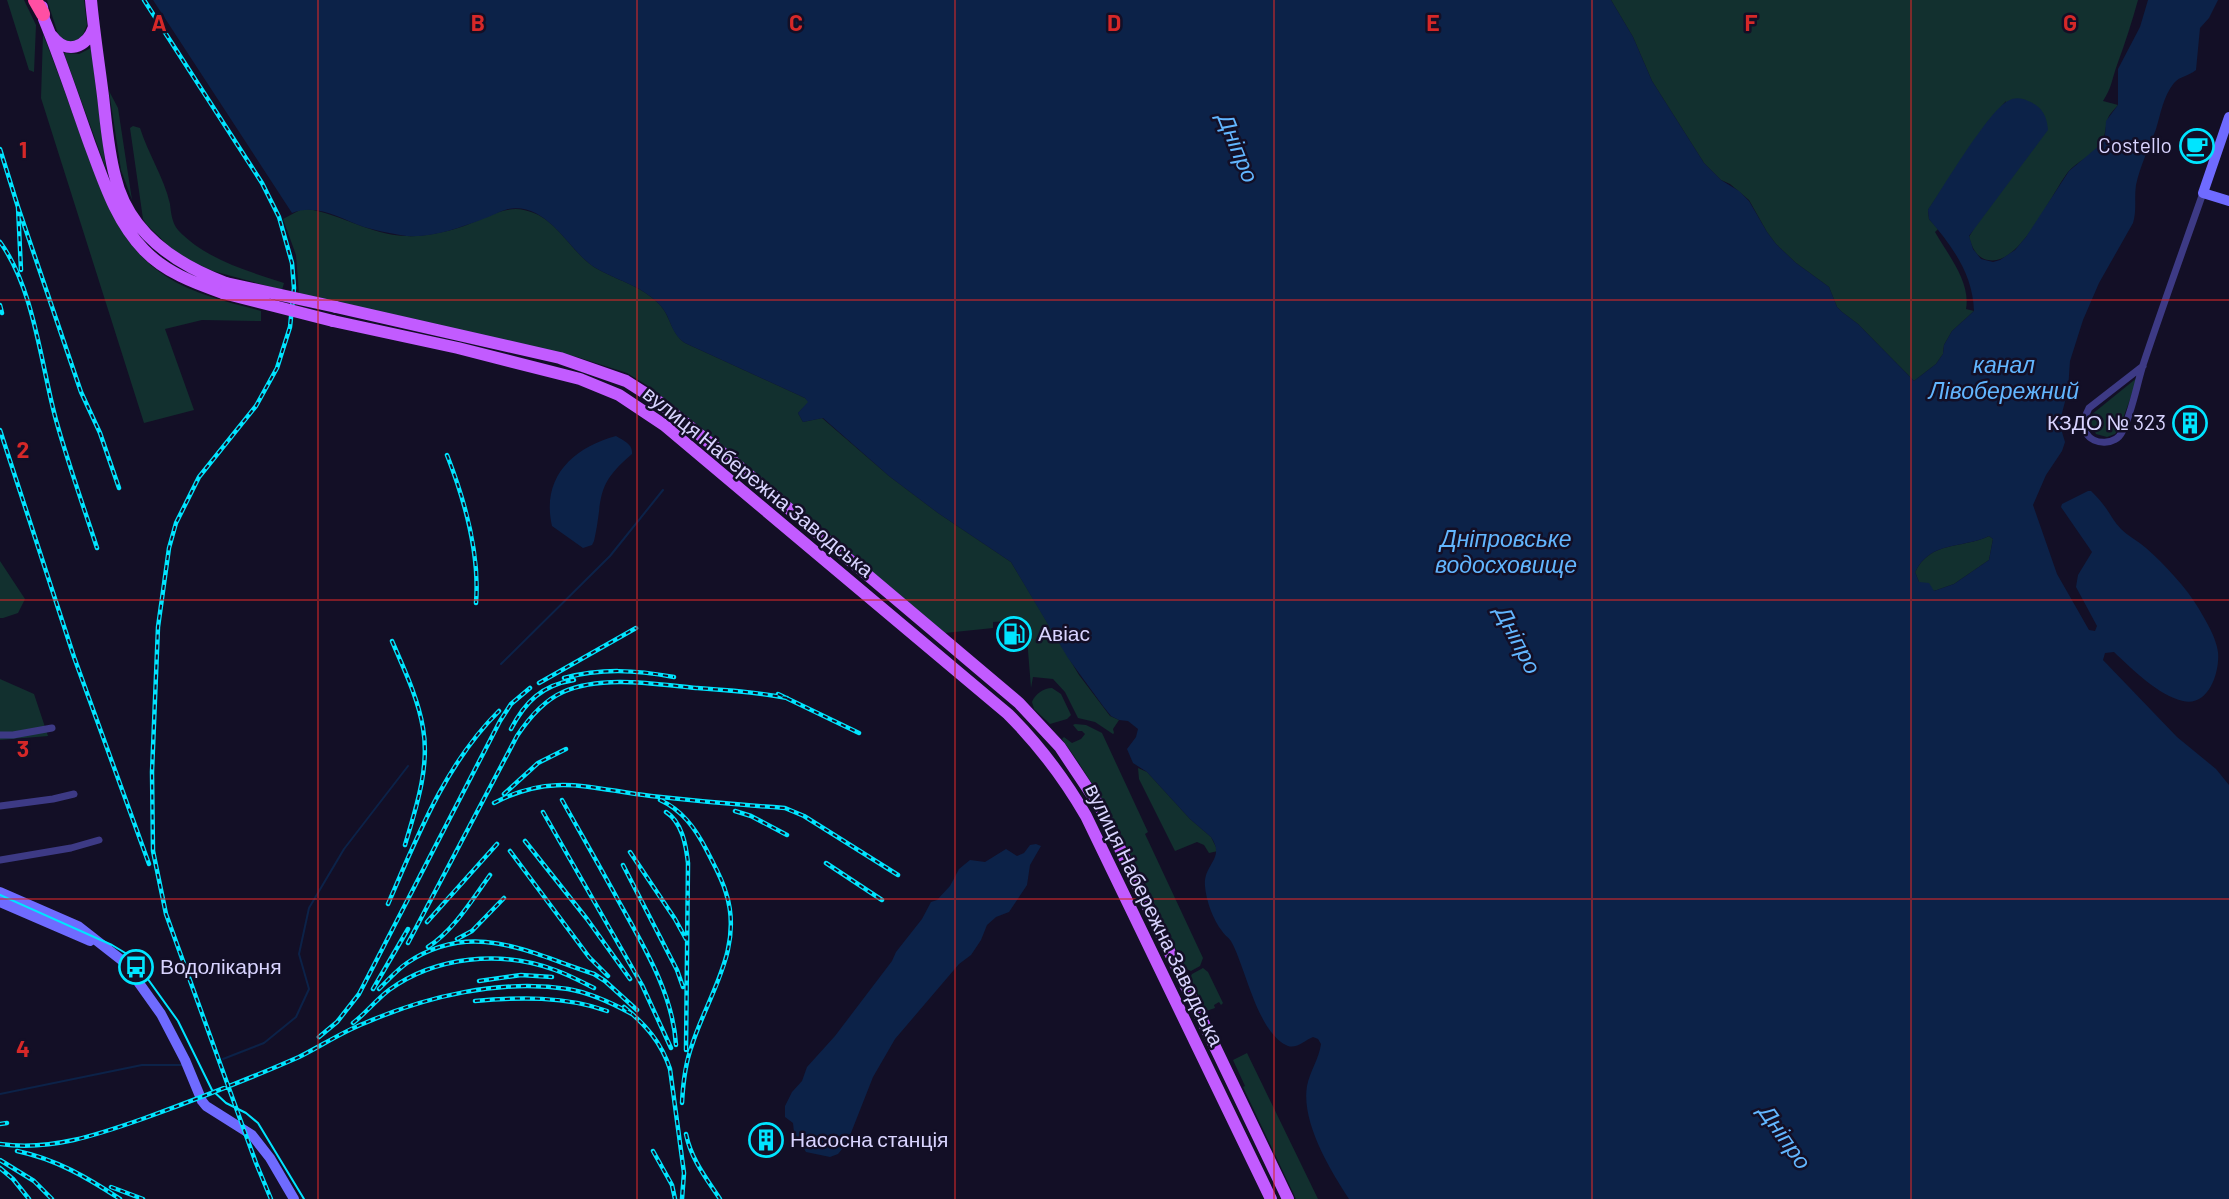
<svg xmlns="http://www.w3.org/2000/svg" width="2229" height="1199" font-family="Barlow,sans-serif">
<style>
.green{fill:#12302f}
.water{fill:#0c2248;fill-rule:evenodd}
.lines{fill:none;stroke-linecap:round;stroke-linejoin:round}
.stream{stroke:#0c2248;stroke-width:2}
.street{stroke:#3d3a85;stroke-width:7}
.secondary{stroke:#6f6bff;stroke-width:10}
.primary{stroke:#c25bff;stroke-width:12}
.highway{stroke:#ff4fa3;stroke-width:14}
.tram{stroke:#00e5ff;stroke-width:2}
.rail-casing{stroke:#00e5ff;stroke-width:4.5}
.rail{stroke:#130f26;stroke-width:2;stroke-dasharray:5;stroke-linecap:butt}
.primary-bridge{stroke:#c25bff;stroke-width:12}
.grid{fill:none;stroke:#d62828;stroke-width:2;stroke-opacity:0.55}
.labels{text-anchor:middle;stroke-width:5;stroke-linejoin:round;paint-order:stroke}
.poi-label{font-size:21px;fill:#d9d4ff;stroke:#130f26;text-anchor:start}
.street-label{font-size:21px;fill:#d9d4ff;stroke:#130f26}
.water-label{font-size:23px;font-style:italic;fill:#62b6ff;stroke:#130f26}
.grid-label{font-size:23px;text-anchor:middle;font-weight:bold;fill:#d62828;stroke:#130f26;stroke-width:5;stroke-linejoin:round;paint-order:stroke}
</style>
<rect width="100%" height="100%" fill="#130f26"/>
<path class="green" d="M7 0H24L36 25 34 72 29 70Z
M47 0H84L87 25 81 39 71 43 59 37Z
M1611 0H2138C2132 22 2125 43 2117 65 2112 79 2112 87 2103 101L2118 105C2115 109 2110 113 2108 118 2105 126 2106 136 2101 144 2093 156 2077 161 2068 172 2051 194 2020 267 1988 260 1976 258 1972 247 1969 237L1976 225 2006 101 1986 124 1928 210 1929 219 1938 229 1935 232C1948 255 1971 282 1966 309L1974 311 1952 331 1944 345 1943 354 1936 364 1914 381 1858 324 1842 312 1837 307 1829 287 1796 263 1776 244 1767 232 1749 200 1730 184 1721 180 1704 163 1652 81 1633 37Z
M43 34C56 67 68 101 80 134 100 186 116 245 167 277 195 295 229 302 261 311V321L202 320 165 329 194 410 144 423 41 98Z
M91 48 106 169 64 53 79 54Z
M109 91 118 108 132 200 121 170Z
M133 126 140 128C148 154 164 177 170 204 171 213 172 223 178 230 205 259 247 271 284 283L282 290 213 271 178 255 147 225 143 219 130 128Z
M307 209C341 214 371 235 405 236 422 237 441 233 458 228 478 222 503 205 524 210 556 216 569 250 594 267 615 280 641 285 659 304 671 316 670 332 685 343L805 398 809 402 798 413 803 422 822 418 889 476 938 513 1011 562 1079 675 1110 716 1119 720 1113 729 1114 733 1113 734 1095 722 1078 718 1065 692 1053 679 1033 677 1031 688 1027 638H1021L1022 620 993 622V628L945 633 704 430 648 386 627 373 577 357 299 294 296 255 283 219 300 210Z
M2138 377 2120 427 2115 434 2107 437 2096 434 2090 423 2091 415Z
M1989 536 1993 539 1989 560 1954 584 1934 591 1919 582 1915 572C1931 540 1962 549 1989 536Z
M0 561 25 599 18 613 3 618H0Z
M0 679 34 694 48 736 0 740Z
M1052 688 1061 694 1071 715 1067 719 1050 724 1034 709 1032 702C1035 694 1044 688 1052 688Z
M1075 724 1086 725 1102 733 1148 832 1145 834 1203 958 1200 966 1191 971 1186 969C1147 891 1114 809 1062 739L1064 737 1072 743 1081 739 1085 734 1082 731H1078L1073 725Z
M1138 768 1147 772 1190 819 1211 837 1218 851 1209 853 1204 845 1197 842 1175 851 1139 779Z
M1203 968 1208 972 1223 1003 1221 1005 1219 1002 1214 1005 1215 1008 1206 1011 1190 978 1192 974Z
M1247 1053 1318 1199H1296L1243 1087 1245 1086 1233 1060Z"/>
<path class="water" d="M153 0H1611L1633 37 1652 81 1704 163 1721 180 1739 191 1749 201 1767 232 1776 244 1796 263 1829 287 1837 307 1842 312 1858 324 1914 381 1936 364 1943 354 1944 345 1952 331 1974 311C1973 274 1952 246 1929 219L1928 210C1942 189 1989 110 2008 101 2015 97 2022 98 2028 101 2042 106 2047 116 2048 130L1969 236 1973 249 1981 259 1993 262 2000 260 2015 250 2026 237 2069 171 2100 145 2105 135 2106 121 2118 105V69L2140 27 2148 0H2218L2209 18 2200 28 2196 70C2189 76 2180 76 2174 83 2163 97 2161 113 2156 129 2149 148 2140 166 2136 185 2134 198 2137 210 2133 223L2099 283 2083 320 2070 361 2068 390 2061 417 2062 432 2065 442 2062 451 2046 475 2033 505 2057 574 2089 630 2095 631 2097 626 2076 587 2078 575 2092 552 2061 507 2062 504 2088 491H2091C2095 495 2099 499 2102 503 2109 511 2113 521 2121 529 2128 536 2138 541 2146 548 2165 565 2186 587 2199 609 2206 621 2216 637 2218 652 2220 673 2208 707 2183 701 2159 696 2131 668 2114 652L2105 653 2103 660 2177 737 2216 769 2229 785V1199H1349C1330 1170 1301 1122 1307 1086 1310 1071 1319 1059 1321 1044L1318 1039 1313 1037C1305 1040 1297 1049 1288 1046 1258 1034 1246 969 1232 943 1230 938 1225 936 1222 931 1213 920 1206 900 1205 886 1203 864 1226 859 1211 837L1190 819 1147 772 1133 763 1127 749 1136 737 1138 729 1128 721 1119 720 1111 716 1103 706 1068 658 1011 562 938 513 889 476 823 418 803 422 798 413 808 402 805 398 685 343C669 332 672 317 659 304 641 285 615 280 594 267 567 249 548 202 508 209 500 211 492 216 483 219 459 228 427 240 400 235 388 233 375 230 364 227 341 219 317 203 292 213ZM1989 536 1993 539 1989 560 1954 584 1934 591 1929 583 1919 582 1915 572C1931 540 1962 549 1989 536Z
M616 436C624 441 633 444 632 454 593 487 604 498 594 541L592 545 583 548 552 526C541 478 572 448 616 436Z
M1036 844 1041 846 1030 865 1027 885 1009 912 996 917 987 925 981 940 971 955 959 964 895 1039 873 1077 847 1143 838 1154 830 1157 806 1152 794 1132 793 1123 785 1117V1106L792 1092 802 1081 807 1067 835 1036 892 961 896 952 922 919 931 902 937 900 950 886 959 869 970 860 985 862 1006 849 1017 856 1024 853 1030 845Z"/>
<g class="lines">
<path class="stream" d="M501 664 610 556 663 490
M223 1059 264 1043 296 1017 309 989 299 954 309 908 344 849 408 766
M0 1094 142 1065H182"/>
<path class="street" d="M2143 366 2089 408C2085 416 2082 425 2086 433 2094 446 2116 445 2122 432 2131 416 2137 384 2143 365 2162 308 2183 250 2203 193
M0 735H13L52 728
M0 806 53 799 74 794
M0 860 71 848 99 840"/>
<path class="secondary" d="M2229 117 2203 193 2229 201
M0 892 78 926 124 962 161 1014 185 1060 202 1101 206 1106 252 1135 270 1158 294 1199
M0 902 90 941"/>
<path class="primary" d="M91 0C94 32 99 64 103 96 106 122 108 150 115 176 128 232 175 264 226 283
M42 7 44 19C61 60 75 103 90 145 104 182 116 221 144 250 165 272 194 283 223 293
M52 36C66 55 87 48 94 27
M336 307 560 358 626 381 659 402 736 464 1019 703 1060 747 1100 807 1288 1199
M333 321 458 348 580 379 619 395 664 425 1008 714C1039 745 1064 778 1086 816L1271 1199"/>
<path class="highway" d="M35 0 43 14"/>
<path class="tram" d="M0 895 112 945 132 957 178 1021 212 1090 226 1103 246 1113 258 1123 304 1199"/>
<g class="rail-casing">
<path id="rail" d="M144 0 262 183 279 217 292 263 294 288 290 327 277 368 256 406 199 477 176 523 169 548 158 627 152 772 153 851 166 914 256 1163 271 1199
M0 149 18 207 21 270
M18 207 81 392 100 433 119 488
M0 242C34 288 41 365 56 420 68 463 83 505 97 548
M0 305 2 313
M0 430 74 657 149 864
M447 455C465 501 480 553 476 603
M392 641C404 669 418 698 423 728 430 767 416 808 405 845
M564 678C602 668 635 670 674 677
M539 683 636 628
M778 694 859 733
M511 729C525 702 542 685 574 680
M504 794 538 763 566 749
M562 800C581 834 600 867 618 900 643 945 673 993 676 1045
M660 800C682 810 695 828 706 849 713 863 722 878 726 893 744 948 708 995 692 1045 685 1064 683 1083 682 1103
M494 803C553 772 591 789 651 796 696 801 741 805 785 808L804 816 898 875
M735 811 751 816 787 835
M543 812 642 985 671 1048
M666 812C682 822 686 845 688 863L686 1050
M525 841 587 919 630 979
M510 851 589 957 608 976
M630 852 675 919 686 939
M826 863 882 900
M623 865 677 970 683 987
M388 904C417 837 446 763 499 711
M427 922 497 844
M457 939 472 931 504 898
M408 943 517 736C529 718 543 701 563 692 601 675 655 684 696 688 726 690 757 692 787 698
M428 947C454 930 472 900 490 875
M479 981 521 975 552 977
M373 989 408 929
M379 989C388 980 397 970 407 963 473 919 529 953 594 974L605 981 637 1010
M475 1001C518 997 566 996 607 1011
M624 1007C646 1025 661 1042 670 1069L684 1173 682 1199
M353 1023C366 1013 376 1000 389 990 436 956 501 950 555 970 569 975 582 982 594 988
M319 1037 337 1022 359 994 500 721 511 704 530 688
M0 1124 7 1123
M686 1134C691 1159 706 1178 720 1199
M0 1144C51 1151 97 1135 145 1118 197 1099 249 1079 299 1057 321 1046 342 1032 365 1023 427 996 500 979 568 989 591 993 612 1003 632 1014
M17 1151C56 1159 88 1178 120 1199
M653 1151 672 1185 675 1199
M0 1160 34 1181 52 1199
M0 1168 13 1179 29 1199
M111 1187 143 1199"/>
</g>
<use href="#rail" class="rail"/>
<path class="primary-bridge" d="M226 283 336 307
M223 293 333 321"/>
</g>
<path class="grid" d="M318 0V1199M637 0V1199M955 0V1199M1274 0V1199M1592 0V1199M1911 0V1199M0 300H2229M0 600H2229M0 899H2229"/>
<defs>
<g id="cafe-ring" transform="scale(1.75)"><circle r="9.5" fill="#130f26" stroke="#00e5ff" stroke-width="1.5"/><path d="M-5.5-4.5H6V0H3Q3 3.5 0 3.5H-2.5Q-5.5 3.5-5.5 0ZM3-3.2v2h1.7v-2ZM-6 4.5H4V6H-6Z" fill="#00e5ff"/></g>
<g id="building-ring" transform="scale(1.75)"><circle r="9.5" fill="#130f26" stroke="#00e5ff" stroke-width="1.5"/><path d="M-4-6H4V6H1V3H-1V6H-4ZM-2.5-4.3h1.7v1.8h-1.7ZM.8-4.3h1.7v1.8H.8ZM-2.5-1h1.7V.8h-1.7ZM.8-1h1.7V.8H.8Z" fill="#00e5ff"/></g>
<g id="fuel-ring" transform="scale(1.75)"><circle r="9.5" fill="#130f26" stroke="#00e5ff" stroke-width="1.5"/><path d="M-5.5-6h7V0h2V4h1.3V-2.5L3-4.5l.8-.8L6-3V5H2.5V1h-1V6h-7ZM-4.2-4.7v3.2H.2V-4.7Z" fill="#00e5ff"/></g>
<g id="bus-ring" transform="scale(1.75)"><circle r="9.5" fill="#130f26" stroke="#00e5ff" stroke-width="1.5"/><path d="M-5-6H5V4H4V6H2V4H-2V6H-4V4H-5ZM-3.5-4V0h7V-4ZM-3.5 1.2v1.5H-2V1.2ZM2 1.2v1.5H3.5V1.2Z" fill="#00e5ff"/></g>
</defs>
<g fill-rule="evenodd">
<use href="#cafe-ring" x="2197" y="146"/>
<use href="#building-ring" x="2190" y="423"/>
<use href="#fuel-ring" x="1014" y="634"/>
<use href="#bus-ring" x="136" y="967"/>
<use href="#building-ring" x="766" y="1140"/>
</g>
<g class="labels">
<g class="poi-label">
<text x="2172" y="153" text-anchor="end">Costello</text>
<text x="2166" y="430" text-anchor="end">КЗДО № 323</text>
<text x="1038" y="641">Авіас</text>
<text x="160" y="974">Водолікарня</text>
<text x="790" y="1147">Насосна станція</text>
</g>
<g class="street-label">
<text transform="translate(758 482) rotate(39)" y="7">вулиця Набережна Заводська</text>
<text transform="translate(1154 915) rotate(64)" y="7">вулиця Набережна Заводська</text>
</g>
<g class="water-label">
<text transform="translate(1238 148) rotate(68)" y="8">Дніпро</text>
<text x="2004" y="373">канал<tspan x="2004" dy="26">Лівобережний</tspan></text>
<text x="1506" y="547">Дніпровське<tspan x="1506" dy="26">водосховище</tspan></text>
<text transform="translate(1518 640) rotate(63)" y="8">Дніпро</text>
<text transform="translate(1785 1137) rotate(55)" y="8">Дніпро</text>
</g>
</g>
<g class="grid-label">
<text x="159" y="31">A</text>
<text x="478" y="31">B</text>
<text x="796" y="31">C</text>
<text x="1114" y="31">D</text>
<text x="1433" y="31">E</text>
<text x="1751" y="31">F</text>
<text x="2070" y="31">G</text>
<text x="23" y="158">1</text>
<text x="23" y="458">2</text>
<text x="23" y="757">3</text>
<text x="23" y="1057">4</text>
</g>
</svg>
